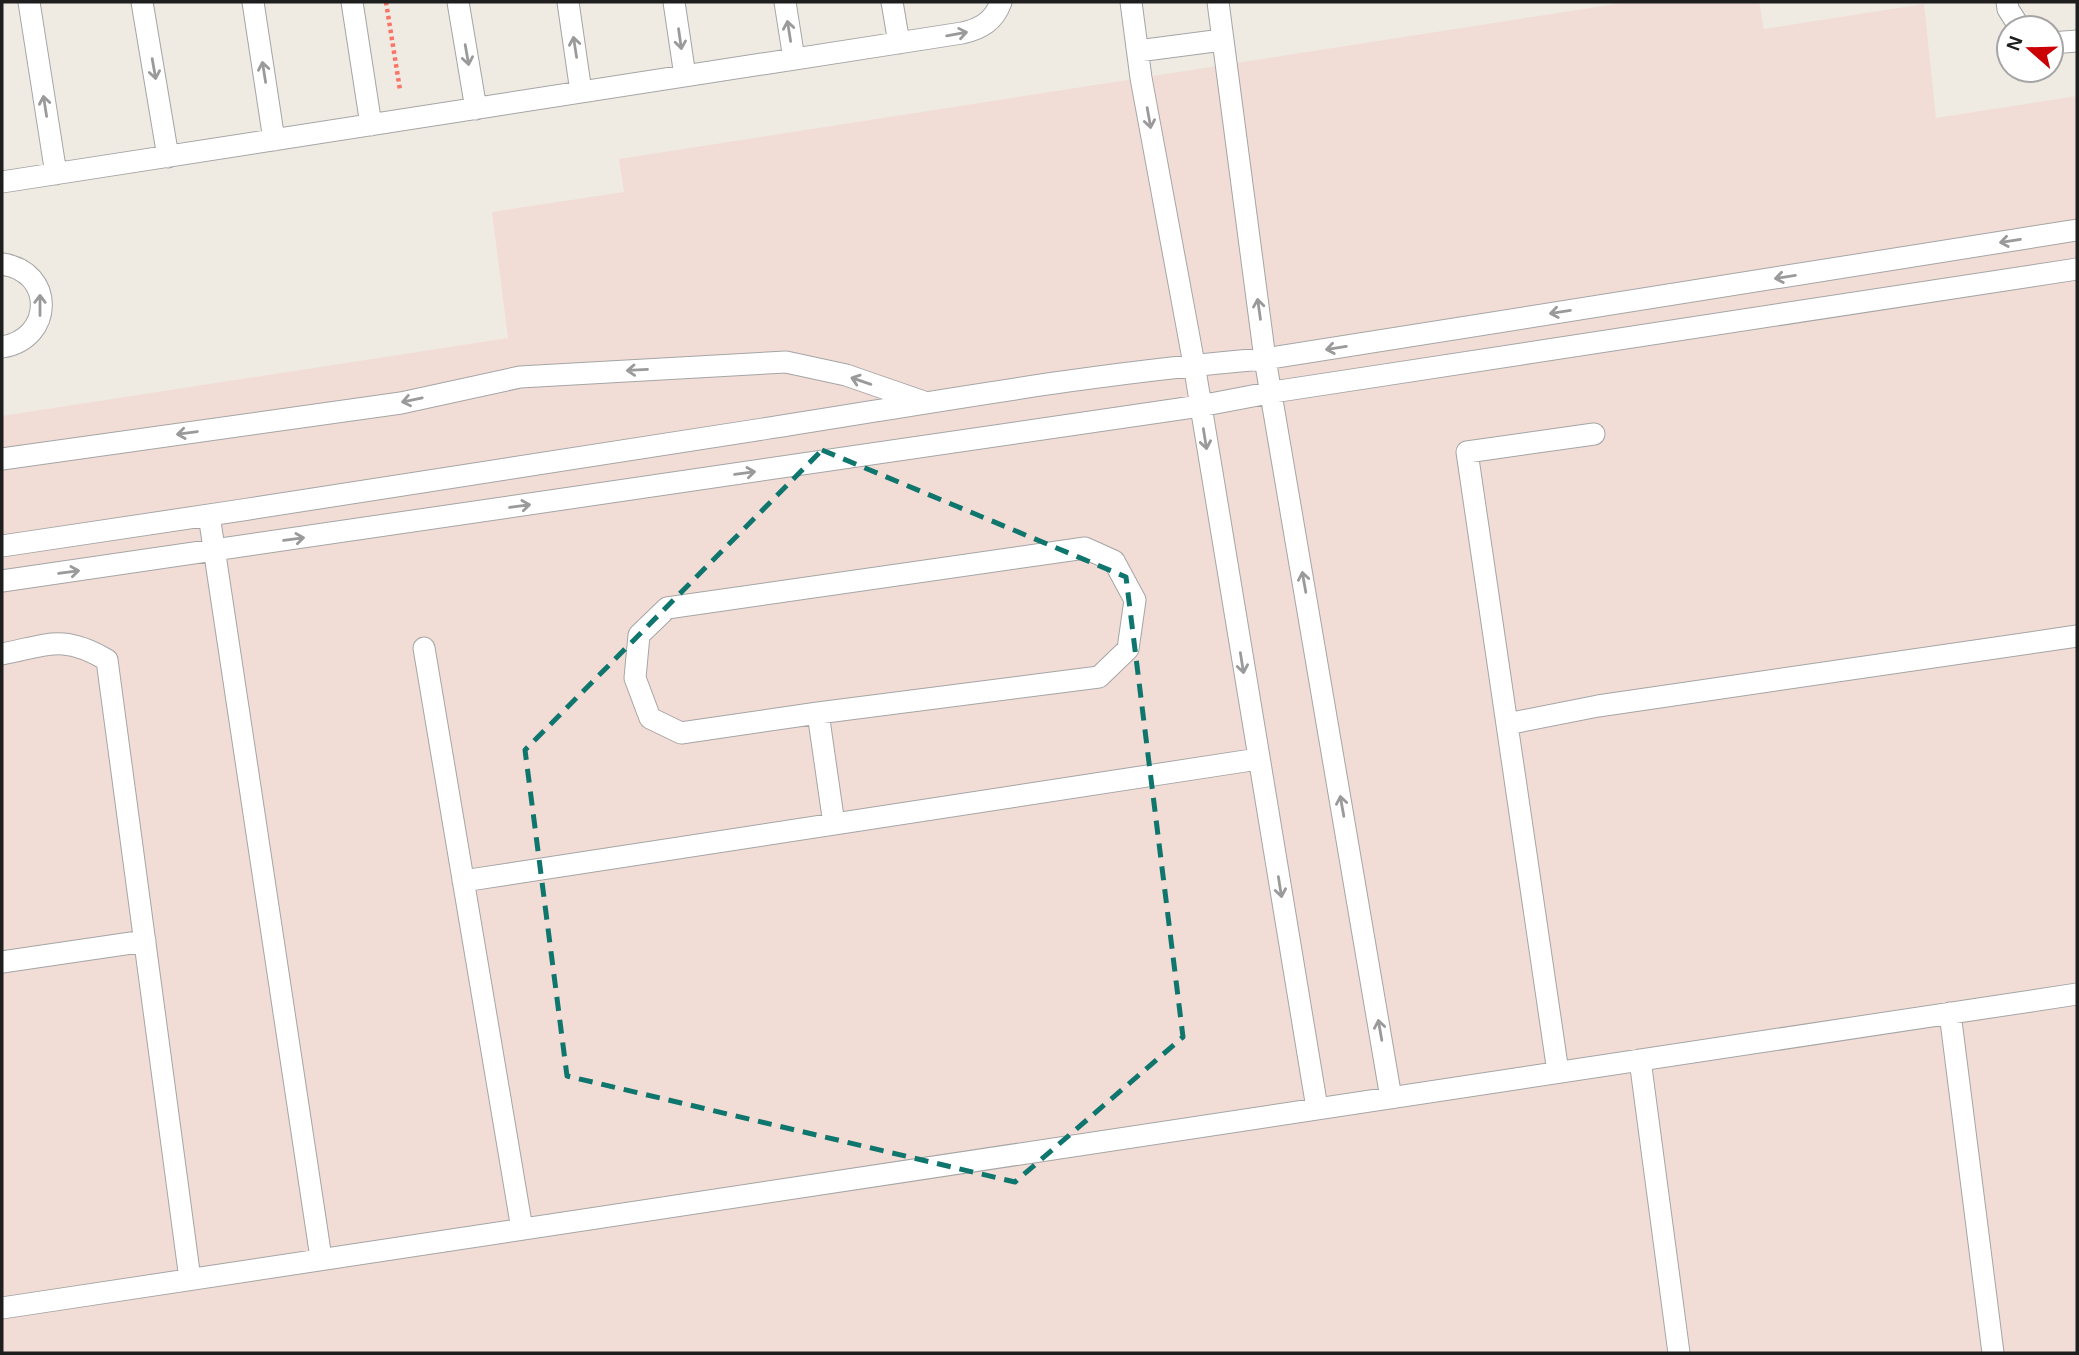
<svg xmlns="http://www.w3.org/2000/svg" width="2079" height="1355" font-family="Arial,sans-serif">
<style>
.military{fill:#f1ddd6}
.lines{fill:none;stroke-linecap:round;stroke-linejoin:round}
.lane-casing{stroke:#a5a5a5;stroke-width:23}
.path{stroke:#fb7468;stroke-width:4.5;stroke-dasharray:3.5 3.5;stroke-linecap:butt}
.lane{stroke:#fff;stroke-width:21}
.oneway{stroke:#9a9a9a}
.marked{fill:none;stroke:#0f766e;stroke-width:5;stroke-dasharray:14 9;stroke-linejoin:round}
</style>
<rect width="100%" height="100%" fill="#efebe3"/>
<path class="military" d="M1629 2H1759L1764 29 1924 4 1936 118 2077 96V1353H2V416L508 338 492 212 624 192 619 159Z"/>
<g class="lines">
<g class="lane-casing">
<path id="lane" d="M29 2 56 174
M142 2 168 157
M253 2 274 140
M352 2 371 125
M458 2 476 109
M568 2 581 92
M674 2 685 76
M785 2 794 59
M892 2 899 43
M1131 2 1141 78 1194 364 1317 1108
M1218 2 1265 359 1391 1098
M2007 2 2008 9 2020 28
M2051 43 2077 41
M1138 51 1222 40
M2 182 962 33C981 29 994 21 1001 2
M2 264C55 271 54 339 2 347
M2 459 401 403 520 377 786 362 846 375 924 402
M209 515 321 1258
M2 546C256 509 510 468 763 429 930 403 1097 372 1265 359L2077 230
M2 581 1200 406 1273 392 2077 269
M424 648 522 1229
M2 654C48 645 63 634 107 660L190 1279
M818 713 1099 677 1128 649 1135 600 1114 561 1085 548 667 608 639 635 635 678 650 718 681 733 818 713 834 824
M1507 724 1598 706 2077 636
M463 881 1258 759
M2 962 145 941
M1950 1013 1993 1353
M1640 1060 1679 1353
M1558 1072 1467 452 1594 434
M2 1308 2077 994"/>
</g>
<path class="path" d="M386 2 400 90"/>
<use href="#lane" class="lane"/>
</g>
<defs><path id="oneway-shaft" d="M-6 0H5M1.5-3L5.5 0L1.5 3" fill="none" stroke-width="1.6" stroke-linecap="round" stroke-linejoin="round" transform="scale(1.75)"/></defs>
<g class="oneway">
<use href="#oneway-shaft" transform="translate(789 31) rotate(-99)"/>
<use href="#oneway-shaft" transform="translate(957 34) rotate(-10)"/>
<use href="#oneway-shaft" transform="translate(680 39) rotate(82)"/>
<use href="#oneway-shaft" transform="translate(575 47) rotate(-99)"/>
<use href="#oneway-shaft" transform="translate(467 55) rotate(80)"/>
<use href="#oneway-shaft" transform="translate(154 69) rotate(80)"/>
<use href="#oneway-shaft" transform="translate(264 72) rotate(-99)"/>
<use href="#oneway-shaft" transform="translate(45 106) rotate(-99)"/>
<use href="#oneway-shaft" transform="translate(1149 118) rotate(80)"/>
<use href="#oneway-shaft" transform="translate(2010 241) rotate(171)"/>
<use href="#oneway-shaft" transform="translate(1785 277) rotate(171)"/>
<use href="#oneway-shaft" transform="translate(40 305) rotate(-90)"/>
<use href="#oneway-shaft" transform="translate(1259 309) rotate(-98)"/>
<use href="#oneway-shaft" transform="translate(1560 312) rotate(171)"/>
<use href="#oneway-shaft" transform="translate(1336 348) rotate(171)"/>
<use href="#oneway-shaft" transform="translate(637 370) rotate(177)"/>
<use href="#oneway-shaft" transform="translate(861 381) rotate(-161)"/>
<use href="#oneway-shaft" transform="translate(412 400) rotate(168)"/>
<use href="#oneway-shaft" transform="translate(187 433) rotate(172)"/>
<use href="#oneway-shaft" transform="translate(1205 439) rotate(81)"/>
<use href="#oneway-shaft" transform="translate(745 473) rotate(-8)"/>
<use href="#oneway-shaft" transform="translate(520 506) rotate(-8)"/>
<use href="#oneway-shaft" transform="translate(294 539) rotate(-8)"/>
<use href="#oneway-shaft" transform="translate(69 572) rotate(-8)"/>
<use href="#oneway-shaft" transform="translate(1304 582) rotate(-100)"/>
<use href="#oneway-shaft" transform="translate(1242 663) rotate(81)"/>
<use href="#oneway-shaft" transform="translate(1342 806) rotate(-100)"/>
<use href="#oneway-shaft" transform="translate(1280 887) rotate(81)"/>
<use href="#oneway-shaft" transform="translate(1380 1030) rotate(-100)"/>
</g>
<path class="marked" d="M822 450 1126 577 1183 1037 1015 1182 567 1076 525 750Z"/>
<rect width="2079" height="1355" fill="none" stroke="#1e1e1e" stroke-width="7"/>
<g transform="translate(2030 49) rotate(290)"><circle r="33" fill="#ffffff" stroke="#a5a5a5" stroke-width="2"/>
<path d="M0-5L12 26L0 18L-12 26Z" fill="#cb0005"/>
<text y="-10" font-size="19" font-weight="bold" text-anchor="middle" fill="#1e1e1e">N</text>
</g>
</svg>
